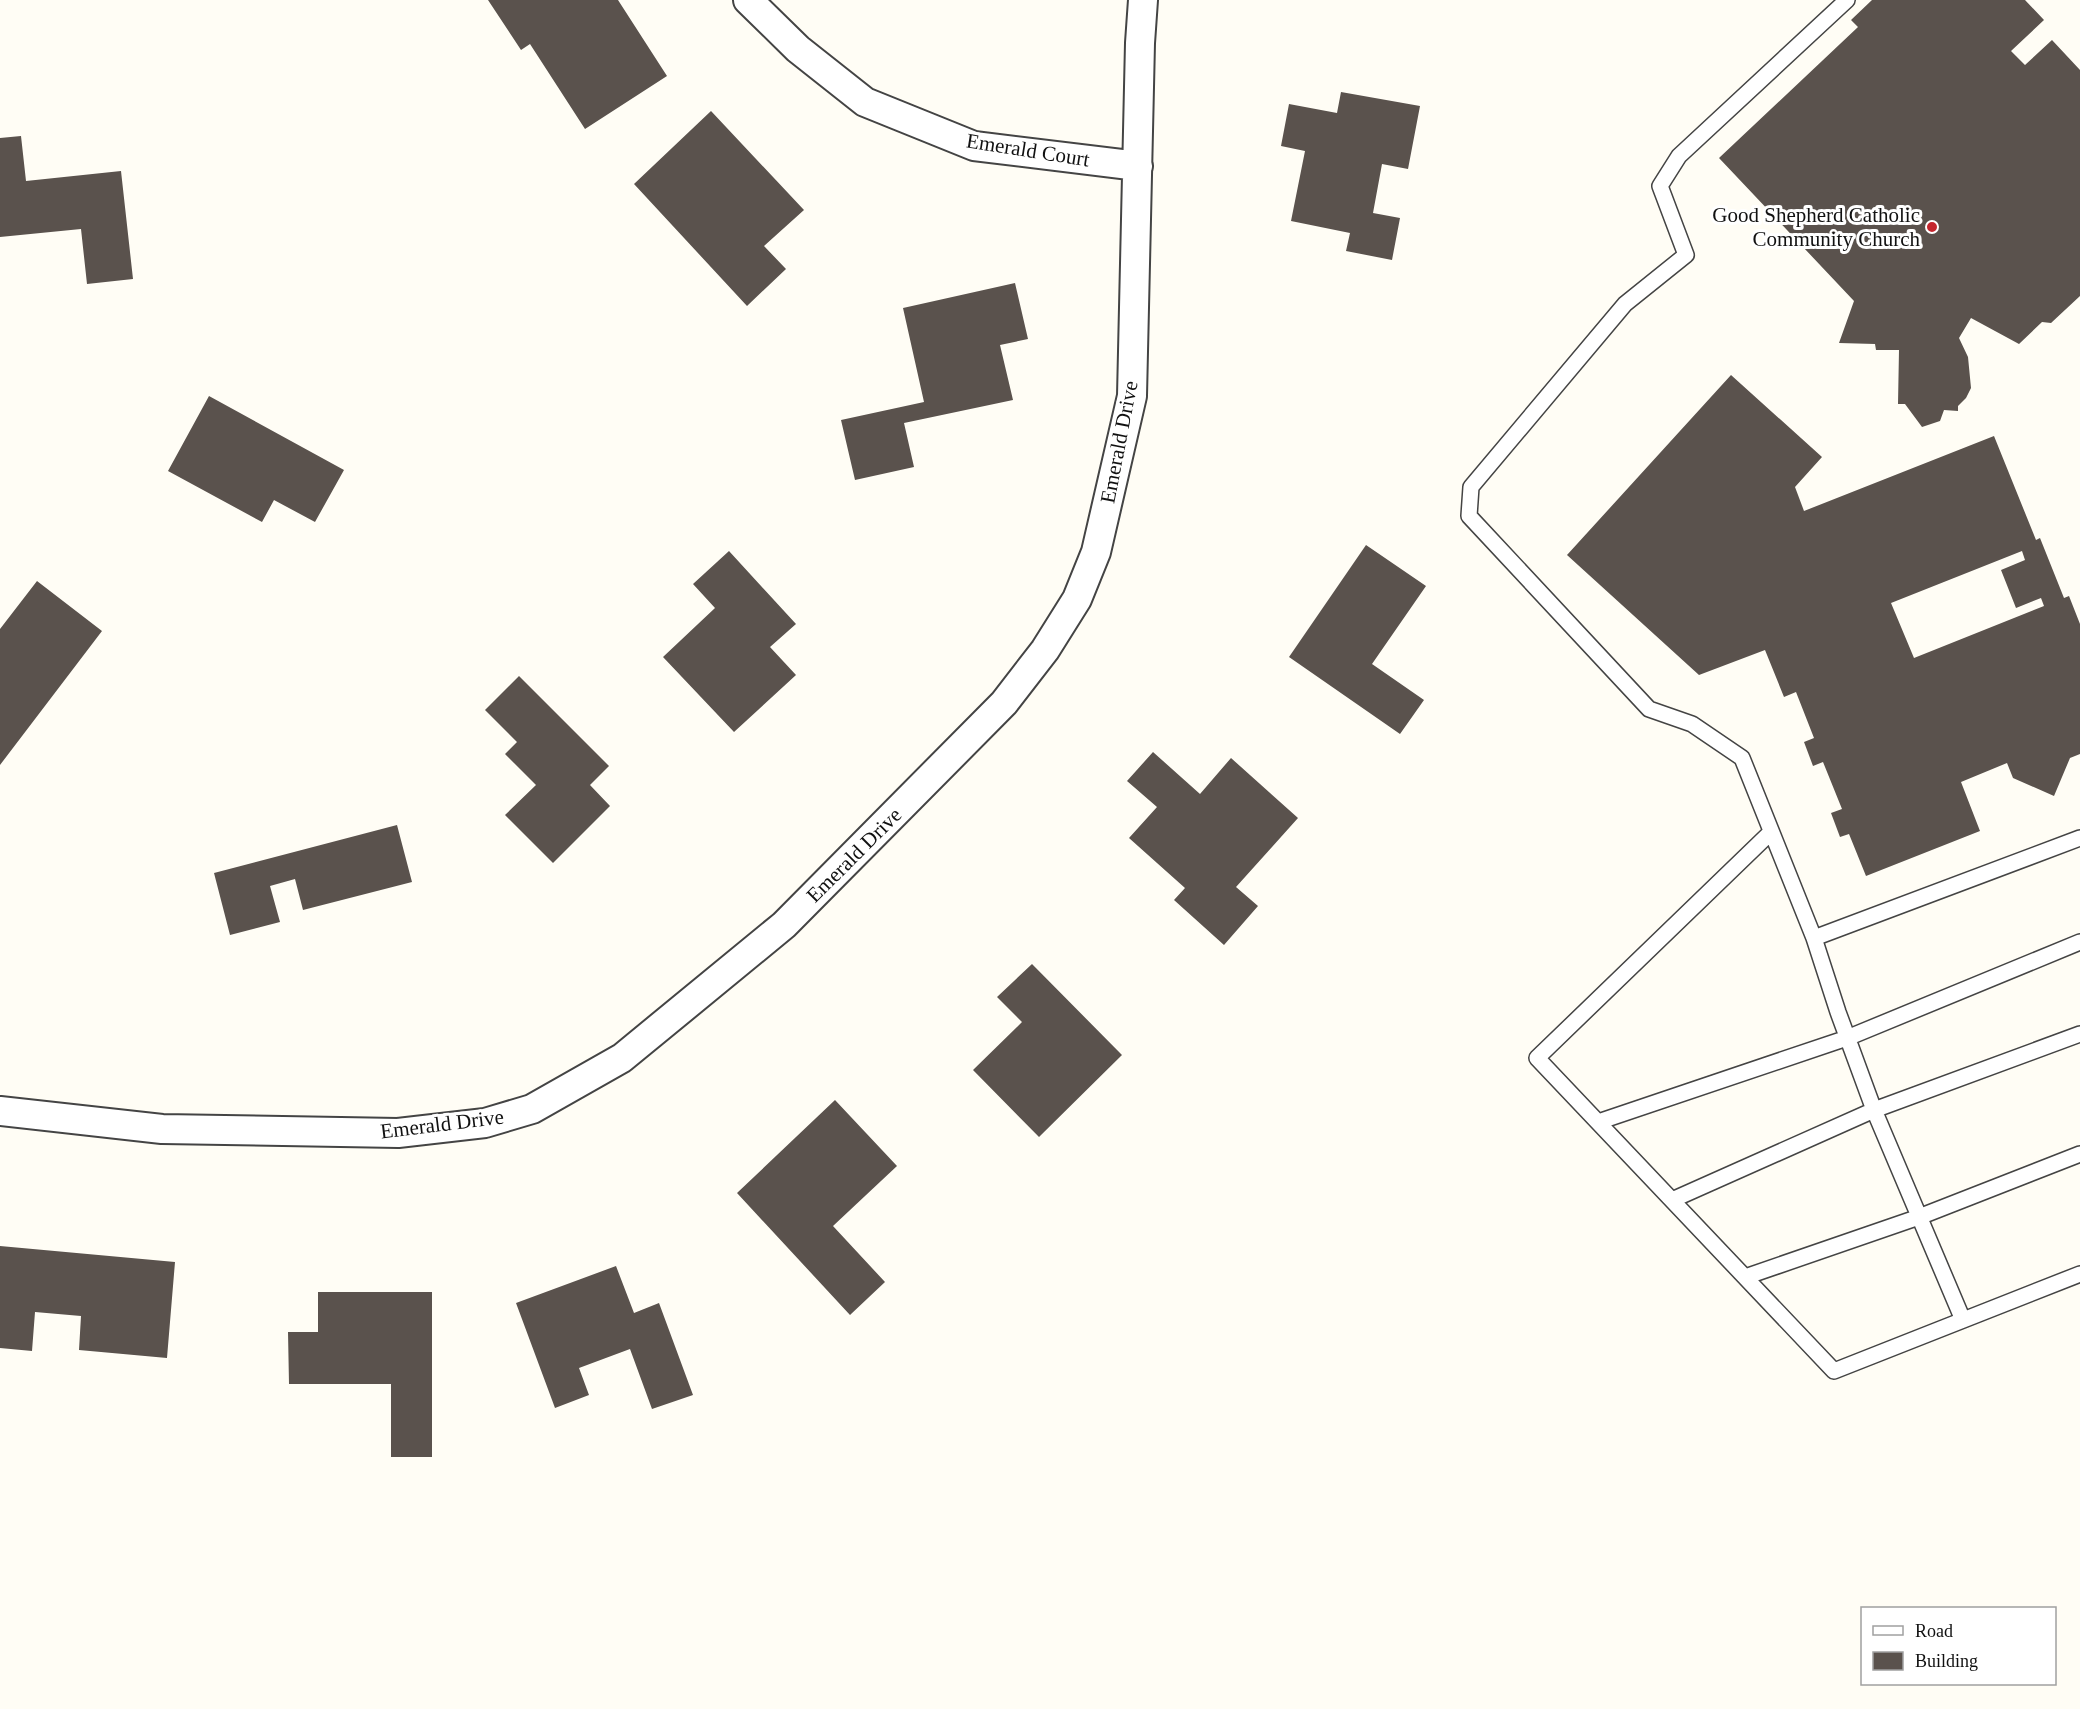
<svg xmlns="http://www.w3.org/2000/svg" width="2080" height="1709" viewBox="0 0 2080 1709" font-family="Georgia,serif">
  <style>
    .building { fill: #5a524d; fill-rule: evenodd }
    .lines { fill: none; stroke-linecap: round; stroke-linejoin: round }
    .service-casing { stroke: #444; stroke-width: 18 }
    .minor-casing { stroke: #444; stroke-width: 32 }
    .service { stroke: #fff; stroke-width: 15 }
    .minor { stroke: #fff; stroke-width: 28 }
    .poi-dot { fill: #c4262e; stroke: #fff; stroke-width: 2 }
    .labels { text-anchor: middle; stroke-width: 6; stroke-linejoin: round; paint-order: stroke }
    .street-label { font-size: 21px; fill: #111; stroke: #fff }
    .poi-label { font-size: 21px; fill: #111; stroke: #fff; text-anchor: end }
  </style>
  <rect width="100%" height="100%" fill="#fffdf5"/>
  <path class="building" d="M488 0H618L667 76 585 129 530 44 521 50Z
    M1872 0H2025L2044 20 2011 51 2025 65 2052 40 2080 70V296L2051 323 2042 322 2019 344 1971 318 1959 338 1968 357 1971 388 1966 398 1958 406V411L1944 410 1940 421 1922 427 1905 404H1898L1899 350H1876L1875 344 1839 343 1854 301 1719 158 1858 27 1851 20Z
    M1341 92 1420 106 1408 169 1382 164 1373 213 1400 218 1392 260 1346 251 1350 233 1291 221 1305 151 1281 146 1289 104 1337 113Z
    M711 111 804 210 764 246 786 269 747 306 634 184Z
    M21 136 26 181 121 171 133 279 87 284 81 229 0 237V138Z
    M1015 283 1028 339 1000 345 1013 400 904 423 914 467 855 480 841 420 924 402 903 308Z
    M1731 375 1822 457 1795 487 1804 511 1994 436 2036 540 2040 538 2064 598 2069 596 2080 624V754L2070 758 2054 796 2013 778 2007 763 1961 782 1980 831 1866 876 1849 834 1840 837 1831 813 1842 809 1823 762 1813 766 1804 742 1814 738 1796 692 1784 697 1765 650 1699 675 1567 555ZM2022 551 2025 560 2001 570 2016 608 2041 598 2044 606 1914 658 1891 603Z
    M209 396 344 470 315 522 274 500 262 522 168 471Z
    M1366 545 1426 586 1372 664 1424 700 1400 734 1289 657Z
    M729 551 796 624 770 647 796 675 734 732 663 657 715 608 693 584Z
    M37 581 102 631 0 765V629Z
    M519 676 609 766 590 785 610 806 553 863 505 815 536 785 505 754 517 742 485 710Z
    M1153 752 1200 794 1231 758 1298 818 1236 887 1258 906 1224 945 1174 900 1185 888 1129 838 1157 807 1127 781Z
    M397 825 412 882 303 910 295 879 270 886 280 922 230 935 214 873Z
    M1032 964 1122 1055 1039 1137 973 1070 1022 1022 997 997Z
    M835 1100 897 1166 833 1226 885 1282 850 1315 737 1193Z
    M0 1246 175 1262 167 1358 79 1350 81 1316 35 1312 32 1351 0 1348Z
    M616 1266 634 1313 659 1303 693 1395 652 1409 630 1349 579 1368 589 1395 555 1408 516 1303Z
    M318 1292H432V1457H391V1384H289L288 1332H318Z"/>
  <g class="lines">
    <g class="service-casing">
      <path id="service" d="M1847 0 1679 156 1660 186 1686 255 1625 304 1471 487 1469 516 1649 709 1692 724 1742 758 1814 938 2080 838
        M1771 832 1537 1058 1834 1371 2080 1274
        M1814 938 1838 1012 1874 1110 1963 1320
        M1598 1122 1847 1038 2080 942
        M1672 1200 1874 1110 2080 1034
        M1745 1277 1919 1217 2080 1154"/>
    </g>
    <g class="minor-casing">
      <path id="minor" d="M748 0 798 49 865 102 974 146 1138 166
        M0 1111 162 1129 398 1133 485 1123 532 1109 622 1058 784 925 1004 703 1045 650 1077 599 1096 552 1132 396 1140 43 1143 0"/>
    </g>
    <use href="#service" class="service"/>
    <use href="#minor" class="minor"/>
  </g>
  <circle class="poi-dot" cx="1932" cy="227" r="6"/>
  <g class="labels">
    <g class="street-label">
      <text transform="translate(1028 150) rotate(9)" y="7">Emerald Court</text>
      <text transform="translate(1119 442) rotate(-79)" y="7">Emerald Drive</text>
      <text transform="translate(854 855) rotate(-45)" y="7">Emerald Drive</text>
      <text transform="translate(442 1124) rotate(-7)" y="7">Emerald Drive</text>
    </g>
    <g class="poi-label">
      <text x="1920" y="222">Good Shepherd Catholic<tspan x="1920" dy="24">Community Church</tspan></text>
    </g>
  </g>
  <rect x="1861" y="1607" width="195" height="78" fill="#ffffff" stroke="#a0a0a0" stroke-width="1.5"/>
  <rect x="1873" y="1626" width="30" height="9" fill="#ffffff" stroke="#a0a0a0" stroke-width="1.5"/>
  <text x="1915" y="1637" font-size="18" fill="#111111">Road</text>
  <rect x="1873" y="1652" width="30" height="18" fill="#5a524d" stroke="#a0a0a0" stroke-width="1.5"/>
  <text x="1915" y="1667" font-size="18" fill="#111111">Building</text>
</svg>
